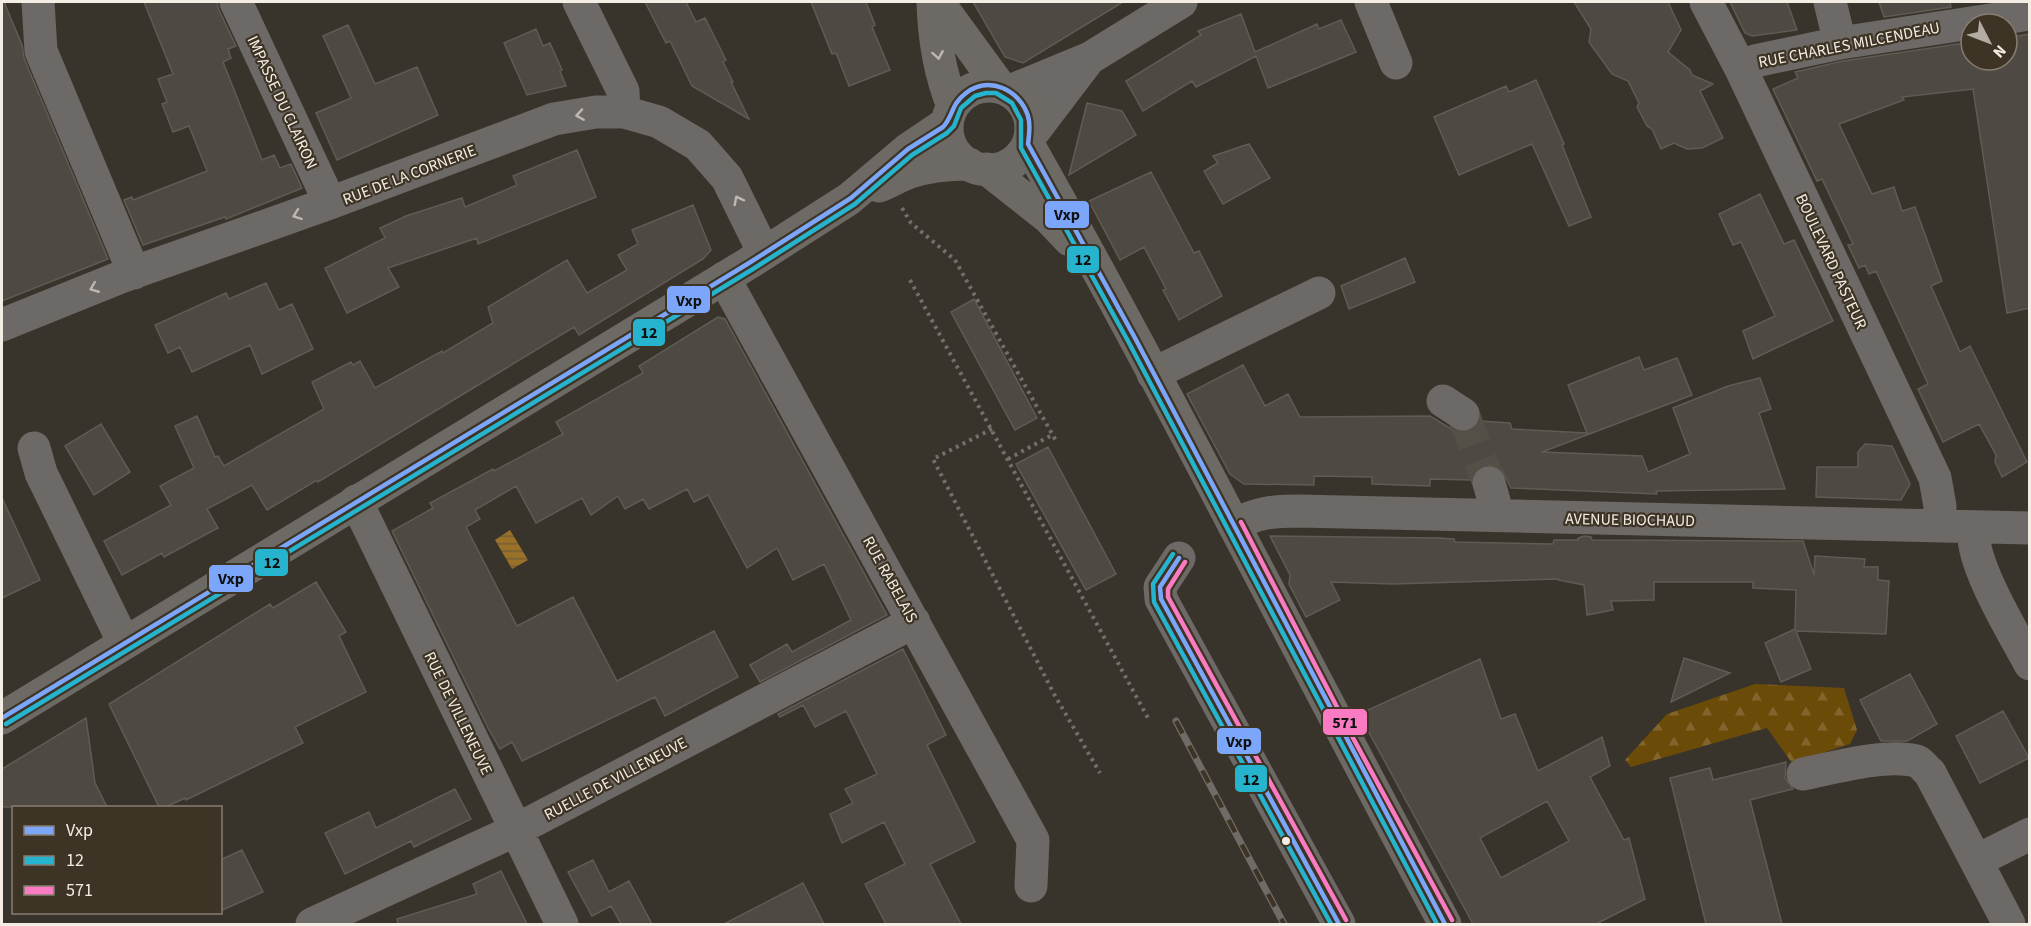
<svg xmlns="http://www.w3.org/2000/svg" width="2031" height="926" viewBox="0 0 2031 926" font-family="'Source Sans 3',sans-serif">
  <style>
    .forest { fill: url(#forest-firs) }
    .water { fill: url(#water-rules) }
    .building { fill: #4e4942; stroke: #605b54; stroke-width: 1.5; fill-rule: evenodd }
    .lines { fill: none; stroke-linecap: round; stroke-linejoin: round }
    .minor-tunnel { stroke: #544f47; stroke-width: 33; stroke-dasharray: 33 16; stroke-linecap: butt }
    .path { stroke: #736f6c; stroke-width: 4; stroke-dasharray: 3 4.5; stroke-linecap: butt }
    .minor { stroke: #6c6966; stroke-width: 33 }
    .major { stroke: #6d6964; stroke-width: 33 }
    .rail-casing { stroke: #6f6c67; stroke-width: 7 }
    .rail { stroke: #3e3425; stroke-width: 4.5; stroke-dasharray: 14; stroke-linecap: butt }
    .bus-1-casing { stroke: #3e3425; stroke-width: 9 }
    .bus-2-casing { stroke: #3e3425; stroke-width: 9 }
    .bus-3-casing { stroke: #3e3425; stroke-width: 9 }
    .bus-1 { stroke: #7ba6fa; stroke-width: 4.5 }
    .bus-2 { stroke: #26b3ce; stroke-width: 4.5 }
    .bus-3 { stroke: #fb7bc3; stroke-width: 4.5 }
    .oneway { stroke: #bdb8b0 }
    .oneway2 { stroke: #bdb8b1 }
    .bus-dot { fill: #f3ede3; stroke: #3e3425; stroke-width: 2 }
    .labels { text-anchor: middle; stroke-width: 4.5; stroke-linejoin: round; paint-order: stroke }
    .street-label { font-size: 16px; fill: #f3ede3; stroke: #3e3425 }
    .line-badge { stroke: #3e3425; stroke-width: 2 }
    .pale-badge-label { font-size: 16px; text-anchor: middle; font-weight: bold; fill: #111 }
  </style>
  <defs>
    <pattern id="forest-firs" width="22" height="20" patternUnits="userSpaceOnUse" patternTransform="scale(1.5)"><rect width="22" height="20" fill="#6b4b08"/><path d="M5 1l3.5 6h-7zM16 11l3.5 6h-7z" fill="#81652c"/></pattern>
    <pattern id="water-rules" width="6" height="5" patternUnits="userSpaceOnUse" patternTransform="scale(1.5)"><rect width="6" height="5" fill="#9a7128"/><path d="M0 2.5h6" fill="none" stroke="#765e35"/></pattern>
  </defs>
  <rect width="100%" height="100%" fill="#38332b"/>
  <path class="forest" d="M1755 684 1844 688 1857 730 1850 744 1792 763 1767 728 1631 767 1625 760 1667 714Z"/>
  <path class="water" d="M510 530 528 560 512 569 495 540Z"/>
  <path class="building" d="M2 2H4L22 45 24 58 108 259 2 301Z
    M144 2H217L219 10 236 46 228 49 231 58 223 62 262 160 274 155 280 168 291 164 302 188 226 219 225 217 143 245 124 200 132 197 133 200 207 171 189 126 173 132 162 104 167 102 158 79 173 74Z
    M645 2H686L696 22 705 18 726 60 723 62 733 82H731L749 119 692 86 670 41 666 43Z
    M811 2H866L875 25 872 27 890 70 849 86 836 53 832 54Z
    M973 2H1123L1023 63 1005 57Z
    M1574 2H1668L1681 30 1668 52 1690 70 1692 75 1713 84 1700 91 1723 138 1702 148 1687 149 1674 143 1661 149 1652 129 1647 126 1637 107 1639 103 1628 81 1612 74 1589 42 1591 29Z
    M1730 2H1787L1797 30 1752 36 1745 33Z
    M1879 2H1950L1951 7 1884 17Z
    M1241 14 1255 52 1317 24 1319 29 1341 20 1356 52 1268 88 1256 56 1196 87 1192 81 1143 111 1126 81 1201 35 1198 31Z
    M348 25 375 84 417 67 438 115 337 160 316 113 351 98 323 36Z
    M536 29 543 46 550 43 562 70 560 71 566 86 527 95 504 43Z
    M2030 34V308L2007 313 1973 89 1902 97 1904 100 1839 124 1872 194 1894 187 1902 211 1915 207 1942 281 1931 286 1960 352 1970 346 2027 462 2002 477 1995 462 1996 455 1979 424 1943 442 1918 389 1928 384 1876 271 1869 274 1865 265 1859 268 1848 245 1853 244 1822 179 1817 181 1773 89 1798 78 1795 72 1843 61 1971 42V60H2007V38Z
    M1536 80 1564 144 1562 145 1591 217 1569 226 1532 144 1459 175 1434 117 1506 86 1509 92Z
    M1087 103 1122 111 1136 135 1069 175Z
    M1249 144 1270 178 1223 204 1204 171 1218 163 1213 156Z
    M577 150 596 197 478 244 477 238 388 268 399 287 347 313 325 268 385 238 380 228 406 216 462 198 465 207 517 185 513 176Z
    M1151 172 1194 253 1199 251 1222 296 1179 320 1163 290 1166 289 1144 247 1120 260 1089 201Z
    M1760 194 1784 244 1794 240 1833 321 1753 359 1743 331 1775 316 1741 242 1733 245 1719 214Z
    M693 205 711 250 703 259 579 335 574 327 318 482 317 480 267 510 252 485 207 509 218 528 164 557 162 553 122 575 104 541 171 505 160 486 194 468 175 426 197 416 215 457 218 456 224 466 324 409 312 382 351 362 353 365 360 361 375 388 442 351 443 353 493 323 488 307 567 260 587 293 627 270 618 255 638 244 632 230Z
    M1405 258 1415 282 1349 309 1341 286Z
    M266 283 279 310 292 304 313 349 262 374 250 345 192 372 180 347 168 353 155 325 226 293 229 299Z
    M974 299 1037 418 1015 430 951 312Z
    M718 317 725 319 887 615 760 682 750 665 787 644 792 652 851 620 824 564 793 580 777 548 747 568 708 495 694 502 687 489 649 509 643 499 625 509 618 496 591 515 582 498 536 523 516 486 475 510 480 519 466 527 517 626 573 597 617 681 714 631 738 677 665 716 655 697 522 761 512 742 500 749 488 728 392 531 433 508 430 503 493 469 494 471 563 434 556 422 643 373 639 366Z
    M1639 357 1644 370 1677 358 1692 395 1542 452 1642 456 1648 472 1690 454 1673 408 1728 386 1760 378 1771 409 1759 413 1785 489 1656 491 1657 494 1511 488 1502 470 1493 465H1483L1476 470 1471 480 1430 479V486L1372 484V477L1314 476V485L1244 484 1230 474 1187 394 1243 365 1265 406 1288 394 1300 417 1430 416 1453 430 1461 433 1472 430 1480 421 1510 423 1512 429 1587 433 1568 385Z
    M101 424 130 472 94 495 65 446Z
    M1865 444 1892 446 1910 484 1901 500 1816 497 1817 467H1858V452Z
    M1048 447 1116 574 1086 590 1016 464Z
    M2 498 40 580 2 598Z
    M1270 536 1438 538 1454 539 1455 542 1553 544 1554 540H1578V538L1584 536 1591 537 1592 540 1803 541 1814 575 1815 556 1865 559 1864 567H1878V580L1889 581 1886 634 1796 631 1811 669 1781 682 1765 643 1795 629 1796 590 1753 588V582H1654V600L1611 601 1613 610 1587 615 1584 585 1558 580V579L1393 584 1331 582 1340 600 1306 617 1289 584 1290 575Z
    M316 582 346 632 339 636 366 692 295 727 303 743 186 800 185 798 166 807H159L109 704 270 604 273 608Z
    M903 649 946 735 927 745 975 842 930 864 961 924H886L865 884 905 864 884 822 842 843 830 814 853 803 845 789 877 774 846 711 815 727 803 705 780 717 778 714Z
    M1684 658 1730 673 1671 702Z
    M1480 659 1501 719 1515 714 1538 771 1602 737 1610 766 1590 777 1624 840 1629 838 1645 899 1596 924H1473L1359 714ZM1547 801 1569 841 1501 878 1480 838Z
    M1910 674 1937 724 1907 741H1881L1860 700Z
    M2003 711 2029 758 1980 783 1956 736Z
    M86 718 95 783 107 807H2V769Z
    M1786 762 1785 778 1793 789 1750 800 1782 924H1706L1670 778 1710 768 1713 780Z
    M455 789 471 819 414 847 411 841 345 874 325 833 369 812 376 828Z
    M242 850 263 892 220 911V860Z
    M593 860 609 892 629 881 652 924H621L611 906 592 916 568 872Z
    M501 871 527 924H398L397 919 477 894 473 884Z
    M803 883 824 924H724Z"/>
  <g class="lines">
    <path class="minor-tunnel" d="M1463 414 1489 483"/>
    <path class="path" d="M902 208 911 223 955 260 1056 441
      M910 280 1149 720
      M992 429 933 459 1054 694 1100 773
      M1008 459 1052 435"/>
    <path class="minor" d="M38 2 41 51 134 273
      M236 2 330 203
      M579 2 623 91 624 112
      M1371 2 1396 63
      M1706 2 1740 67 1935 478 1940 506 1939 526
      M1830 2 1840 43
      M1740 67 1755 61 1840 43 2030 14
      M1010 91 1090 58 1181 2
      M1031 135 1088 60
      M724 278 1033 840 1031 886
      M2 325 121 277 330 203 554 119 596 112H624L659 122 698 145 727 178 764 253
      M1153 374 1319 293
      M1443 401 1463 414
      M34 448 41 473 124 643
      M1489 483 1498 515
      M356 501 562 924
      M1234 525C1258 512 1274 511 1300 511L2030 528
      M1974 528C1969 561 2013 632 2030 664
      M1179 558 1160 587 1161 599 1339 924
      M1803 774C1833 768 1886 753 1916 761 1921 762 1925 769 1930 773L2009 924
      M1976 861 2030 834
      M312 924 516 830 914 622"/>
    <path class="major" d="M933 2C934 38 939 72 953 106
      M938 2 1000 87
      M947 128a42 42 0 1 1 84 0a42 42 0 1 1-84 0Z
      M1028 144C1173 401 1305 665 1445 924
      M987 169 1049 218 1070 240
      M879 186C889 182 899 176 910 172 929 166 949 164 969 164
      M2 718 749 263 849 199 907 150 947 123"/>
    <g class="rail-casing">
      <path id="rail" d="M1176 721 1284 924"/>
    </g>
    <use href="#rail" class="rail"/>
    <g class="bus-1-casing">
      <path id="bus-1" d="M1179 558 1160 587 1161 599 1339 924
        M2 718 749 263 851 198 908 149 943 127C953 117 951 104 966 93 989 75 1020 90 1028 116 1031 126 1029 135 1028 144L1135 338 1445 924"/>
    </g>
    <g class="bus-2-casing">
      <path id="bus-2" d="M1173 554 1153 584 1154 602 1331 924
        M6 724 753 269 855 204 912 155 947 133 954 126 961 108 975 96 986 93H996L1012 103 1021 120V148L1128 341 1437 924"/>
    </g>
    <g class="bus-3-casing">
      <path id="bus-3" d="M1241 522 1352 736 1452 920
        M1185 562 1168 589V597L1346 920"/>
    </g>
    <use href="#bus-1" class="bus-1"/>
    <use href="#bus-2" class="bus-2"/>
    <use href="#bus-3" class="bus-3"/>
  </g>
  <defs><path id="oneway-chevron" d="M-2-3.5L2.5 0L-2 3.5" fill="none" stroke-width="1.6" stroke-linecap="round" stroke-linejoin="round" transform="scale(1.5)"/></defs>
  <use class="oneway" href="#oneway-chevron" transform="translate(938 55) rotate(80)"/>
  <g class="oneway2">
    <use href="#oneway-chevron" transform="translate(580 115) rotate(171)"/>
    <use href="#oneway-chevron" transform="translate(738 200) rotate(-117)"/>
    <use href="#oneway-chevron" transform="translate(297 215) rotate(160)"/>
    <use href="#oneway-chevron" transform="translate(94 288) rotate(158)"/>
  </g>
  <circle class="bus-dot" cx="1286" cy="841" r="5"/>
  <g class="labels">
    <g class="street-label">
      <text transform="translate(1849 44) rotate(-11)" y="6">RUE CHARLES MILCENDEAU</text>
      <text transform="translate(283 102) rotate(65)" y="6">IMPASSE DU CLAIRON</text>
      <text transform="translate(409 174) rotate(-21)" y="6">RUE DE LA CORNERIE</text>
      <text transform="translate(1832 261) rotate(65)" y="6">BOULEVARD PASTEUR</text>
      <text transform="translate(1630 519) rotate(1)" y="6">AVENUE BIOCHAUD</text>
      <text transform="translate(891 579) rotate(61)" y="6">RUE RABELAIS</text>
      <text transform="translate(459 713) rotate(64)" y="6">RUE DE VILLENEUVE</text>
      <text transform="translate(615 778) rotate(-28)" y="6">RUELLE DE VILLENEUVE</text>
    </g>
  </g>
  <g class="line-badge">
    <rect x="1044" y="200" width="46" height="29" rx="6" fill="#7ba6fa"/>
    <rect x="1066" y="245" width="34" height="29" rx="6" fill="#26b3ce"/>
    <rect x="666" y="285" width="45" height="29" rx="6" fill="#7ba6fa"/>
    <rect x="632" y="318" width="34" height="29" rx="6" fill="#26b3ce"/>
    <rect x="254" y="548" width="35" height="29" rx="6" fill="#26b3ce"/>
    <rect x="208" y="564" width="46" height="29" rx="6" fill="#7ba6fa"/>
    <rect x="1322" y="708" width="46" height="28" rx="6" fill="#fb7bc3"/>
    <rect x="1216" y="727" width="46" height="28" rx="6" fill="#7ba6fa"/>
    <rect x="1234" y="764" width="34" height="29" rx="6" fill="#26b3ce"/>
  </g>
  <g class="pale-badge-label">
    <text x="1067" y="220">Vxp</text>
    <text x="1083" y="265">12</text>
    <text x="689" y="306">Vxp</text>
    <text x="649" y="338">12</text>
    <text x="272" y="568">12</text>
    <text x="231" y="584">Vxp</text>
    <text x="1345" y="728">571</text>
    <text x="1239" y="747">Vxp</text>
    <text x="1251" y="785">12</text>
  </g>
  <rect width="2031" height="926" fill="none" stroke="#f3ede3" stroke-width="6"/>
  <rect x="12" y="806" width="210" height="108" fill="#3e3425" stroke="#867e71" stroke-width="1.5"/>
  <rect x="24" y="826" width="30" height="9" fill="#7ba6fa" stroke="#867e71" stroke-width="1.5"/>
  <text x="66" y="836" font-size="18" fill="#f3ede3">Vxp</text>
  <rect x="24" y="856" width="30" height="9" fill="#26b3ce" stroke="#867e71" stroke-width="1.5"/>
  <text x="66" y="866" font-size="18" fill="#f3ede3">12</text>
  <rect x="24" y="886" width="30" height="9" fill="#fb7bc3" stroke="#867e71" stroke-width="1.5"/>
  <text x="66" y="896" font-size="18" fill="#f3ede3">571</text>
  <g transform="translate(1989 42) rotate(132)"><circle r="28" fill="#3e3425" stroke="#867e71" stroke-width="1.5"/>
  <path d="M0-4.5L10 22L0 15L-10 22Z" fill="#b2aca3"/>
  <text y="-9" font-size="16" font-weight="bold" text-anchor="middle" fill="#f3ede3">N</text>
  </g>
</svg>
